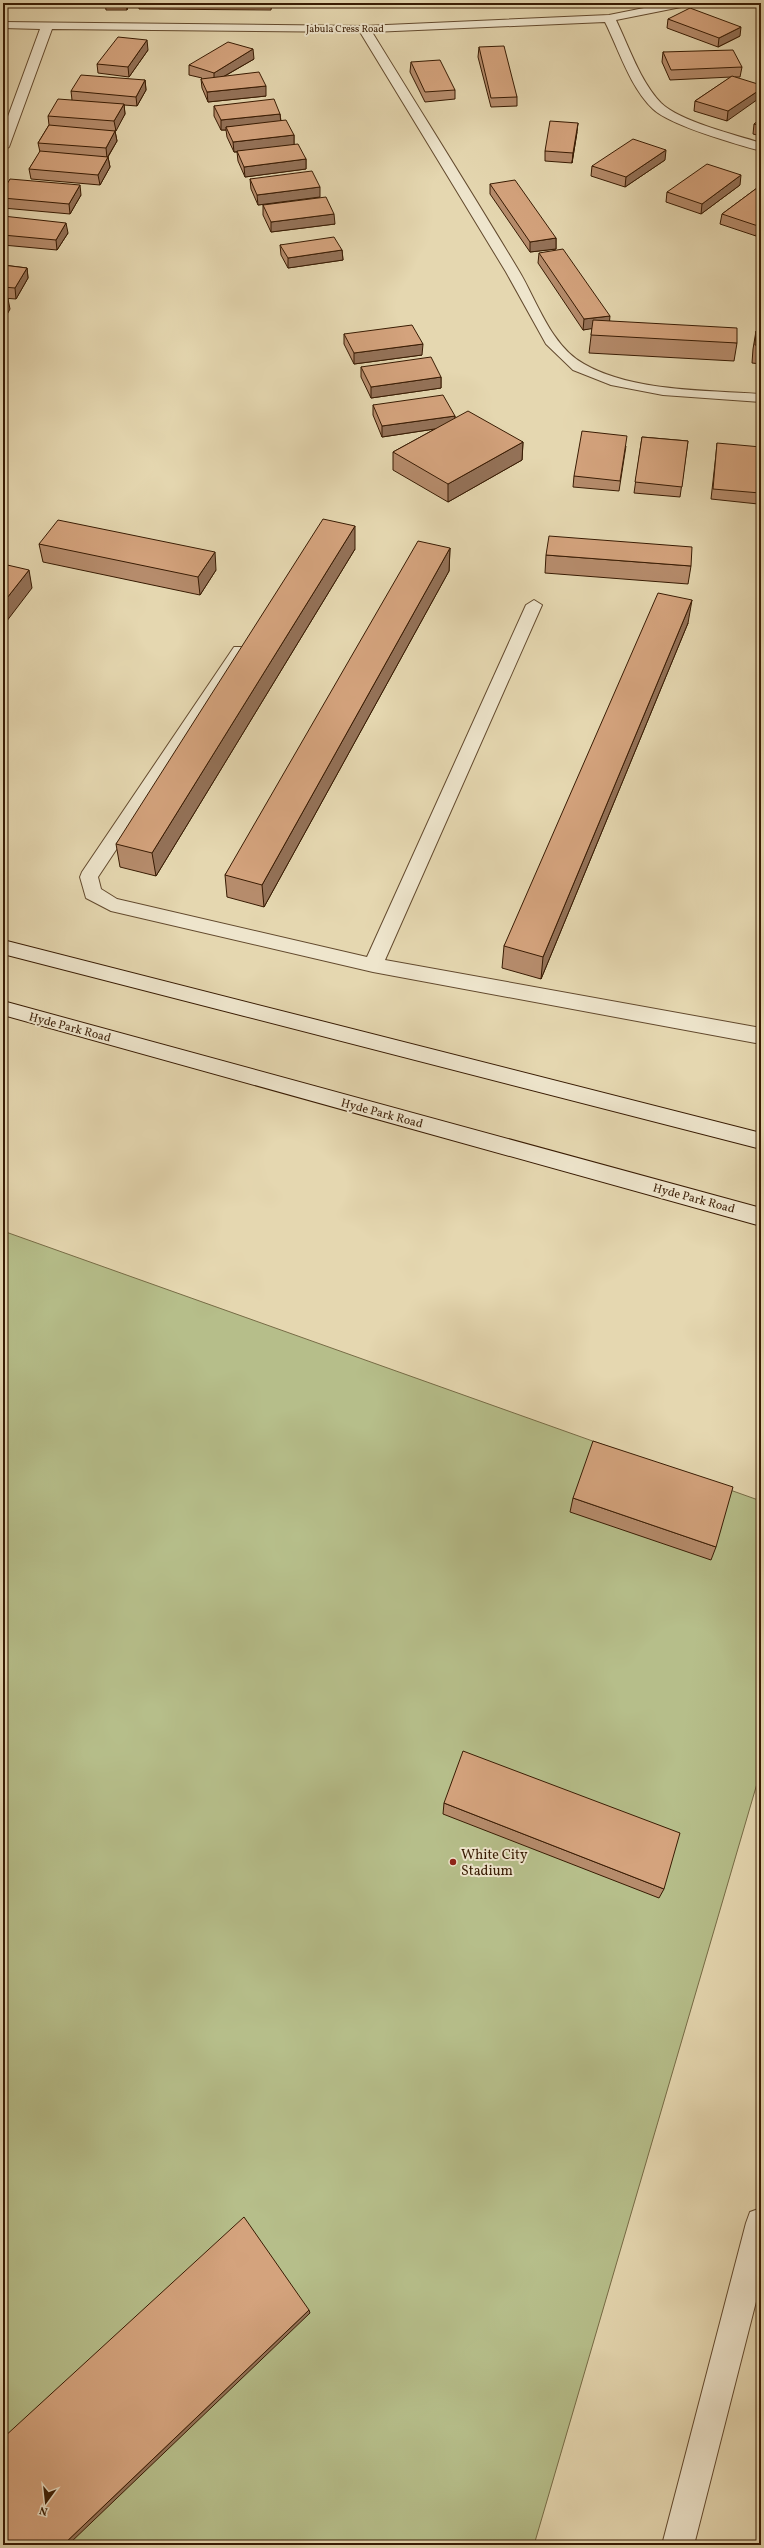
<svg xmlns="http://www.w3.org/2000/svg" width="764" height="2548" viewBox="0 0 764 2548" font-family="Vollkorn,serif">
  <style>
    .green { fill: #b6be8a; stroke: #776c46 }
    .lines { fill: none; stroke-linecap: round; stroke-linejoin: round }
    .street-casing { stroke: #634a2e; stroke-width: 2 }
    .secondary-casing { stroke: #381b03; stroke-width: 2 }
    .street { fill: #eee5cc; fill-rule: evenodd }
    .secondary { fill: #eee5cc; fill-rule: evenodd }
    .wall { fill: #b68c6c; stroke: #381b03 }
    .shaded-wall { fill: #947258; stroke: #381b03 }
    .building { fill: #d4a37d; stroke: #381b03 }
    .poi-dot { fill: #8f2418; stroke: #eee5cc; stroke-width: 1.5 }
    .labels { text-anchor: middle; stroke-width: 4; stroke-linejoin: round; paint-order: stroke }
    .far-street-label { font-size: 10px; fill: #381b03; stroke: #eee5cc }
    .street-label { font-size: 12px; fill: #381b03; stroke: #eee5cc }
    .near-poi-label { font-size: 14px; fill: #381b03; stroke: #eee5cc; text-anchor: start }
  </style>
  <rect width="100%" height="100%" fill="#e5d7b0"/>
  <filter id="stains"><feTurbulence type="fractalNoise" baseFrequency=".005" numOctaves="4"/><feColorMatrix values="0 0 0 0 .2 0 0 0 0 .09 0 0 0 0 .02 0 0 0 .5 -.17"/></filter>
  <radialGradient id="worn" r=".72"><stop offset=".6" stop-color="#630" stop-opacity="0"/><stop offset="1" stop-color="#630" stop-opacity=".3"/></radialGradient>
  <path class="green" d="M3 1231 761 1501V1770L534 2545H3Z"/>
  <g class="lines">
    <g class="street-casing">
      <path id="street" d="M669 3H692L686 6 616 20C629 47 640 81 661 103 679 121 736 135 761 143V151C736 144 671 126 653 109 630 87 619 50 605 22L372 32C421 112 471 191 519 271 537 301 551 346 584 364 633 392 706 390 761 394V402L663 395 611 385 573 370 546 344 506 272 360 32 52 29 9 147 3 151V130L40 29 3 28V22L364 26 609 15Z
        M534 600 542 605 385 960 761 1028V1044L373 972 111 911 86 898 80 877 82 872 234 647H246L248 651 98 877 101 889 117 899 367 957 526 605Z
        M761 2208V2282L694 2545H662L746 2223 750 2212Z"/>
    </g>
    <g class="secondary-casing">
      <path id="secondary" d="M3 940 761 1133V1149L3 954Z
        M3 1001 761 1208V1226L3 1015Z"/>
    </g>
    <use href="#street" class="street"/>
    <use href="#secondary" class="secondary"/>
  </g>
  <path class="wall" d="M3 3H60L59 6 3 4Z
    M105 3H129L127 10H106Z
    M139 3H272L271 10 139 9Z
    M464 3H608V5H464Z
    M668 19 740 36 718 47 667 28Z
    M479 47 517 97V106L491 107 478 57Z
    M148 50 129 77 98 73 97 64Z
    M663 52 742 67 740 77H735L727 121 694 111 695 101 731 77 670 80 662 62Z
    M254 59 225 76 266 96 208 102 202 88 201 79 202 78 189 75V65Z
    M411 62 455 90V99L425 102 410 72Z
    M145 80 146 90 137 106 124 105 125 114 115 131 117 141 108 157 110 167 100 185 31 179 29 169 40 152 38 143 49 125 48 116 72 100 71 91Z
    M214 106 280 114 281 121 294 135V144L306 159V169L245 177 238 161 237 152H234L227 137 226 130H221L214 116Z
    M761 119V136L753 134 754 124Z
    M577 132 572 163 545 161V151Z
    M665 160 625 187 591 176 592 166Z
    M250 179 320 197 258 205 251 189Z
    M490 184 556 238V249L530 252 490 194Z
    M740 185 701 214 666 202 667 192Z
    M761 185V232L756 236 720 224 722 214Z
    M3 191 81 195 70 214 3 208Z
    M263 205 335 224 271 232 263 215Z
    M3 216 68 233 57 250 3 245Z
    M280 245 342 250 343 260 288 268 281 255Z
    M539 253 609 321 737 343 734 361 589 353 592 328 583 330 538 263Z
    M3 265 27 268 28 278 16 299 3 298Z
    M756 331 761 332V364L752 363 753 349Z
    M344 334 422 355 354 364 344 344Z
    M361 367 441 377V388L371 398 361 377Z
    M373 405 455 416V419L523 442 522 460 448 502 393 470V452L435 429 382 437 373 415Z
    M642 437 688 441 680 497 634 493Z
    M717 443 760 493 758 504 711 499 716 454Z
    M626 446 619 491 573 487 574 476Z
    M39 544 216 570 200 595 43 562Z
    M450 548 449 571 264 907 227 897 225 875Z
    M355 549 156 876 120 867 116 844Z
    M546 555 691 566 688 584 545 573Z
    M688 623 541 979 502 968 504 946Z
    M573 1498 716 1547 711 1560 570 1512Z
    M444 1803 664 1889 659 1898 443 1814Z"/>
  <path class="shaded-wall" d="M126 3H129L127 10Z
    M741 27 740 36 718 47 719 38Z
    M147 40 148 50 129 77 128 67Z
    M253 49 254 59 214 82V73Z
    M145 80 146 90 137 106 136 97Z
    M266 86V96L208 102 207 92Z
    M761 89V97L727 121 728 111Z
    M124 104 125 114 116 131 114 121Z
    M280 114 281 124 226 127V130H221V120Z
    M578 123 577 132 572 163 573 153Z
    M115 131 117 141 107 158 106 148Z
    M294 135V145L234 152 233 142Z
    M666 150 665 160 625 187 626 177Z
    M108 157 110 167 100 185 98 175Z
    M306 159V169L245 177 244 167Z
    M741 175 740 185 701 214 702 204Z
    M80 185 81 195 70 214 69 204Z
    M320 187V197L258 205 257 195Z
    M334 214 335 224 271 232V222Z
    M66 223 68 233 57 250 56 240Z
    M761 223V232L756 236 758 226Z
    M556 238V249L530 252V242Z
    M342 250 343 260 288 268V258Z
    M27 268 28 278 16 299 15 288Z
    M8 299 10 309 3 322V309Z
    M610 316 609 326 583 330 584 319Z
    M423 344 422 355 354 364V353Z
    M441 377V388L371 398V387Z
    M455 416 454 426 382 437V426Z
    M523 442 522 460 448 502V484Z
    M355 526V549L156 876 152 853Z
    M450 548 449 571 264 907 262 885Z
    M215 552 216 570 200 595 198 577Z
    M29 570 32 588 3 626V603Z
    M692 600 688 623 541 979 543 957Z
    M309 2310 310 2313 68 2545H63Z"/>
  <path class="building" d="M690 8 741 27 719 38 668 19Z
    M118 37 147 40 128 67 97 64Z
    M228 42 253 49 214 73 189 65Z
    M504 46 517 97 491 98 479 47Z
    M733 50 742 67 671 70 663 52Z
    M440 60 455 90 425 92 411 62Z
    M259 72 266 86 207 92 201 79Z
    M81 75 145 80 136 97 71 91Z
    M732 76 761 85V89L728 111 695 101Z
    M58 99 124 104 114 121 48 116Z
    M274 99 280 114 221 120 214 106Z
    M761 119V126L754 124Z
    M286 120 294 135 233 142 226 127Z
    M550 121 578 123 573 153 545 151Z
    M49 125 115 131 106 148 38 143Z
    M633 139 666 150 626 177 592 166Z
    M298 144 306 159 244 167 237 151Z
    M40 151 108 157 98 175 29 169Z
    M707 164 741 175 702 204 667 192Z
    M312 171 320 187 257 195 250 179Z
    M10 179 80 185 69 204 3 198V191Z
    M515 180 556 238 530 242 490 184Z
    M761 185V223L758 226 722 214Z
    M326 197 334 214 271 222 263 205Z
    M3 216 66 223 56 240 3 235Z
    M334 237 342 250 288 258 280 245Z
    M563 249 610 316 584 319 539 253Z
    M3 265 27 268 15 288 3 287Z
    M3 299H8L3 309Z
    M593 320 737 328V343L591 335Z
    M412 325 423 344 354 353 344 334Z
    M756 331 761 332V346L755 345Z
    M431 357 441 377 371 387 361 367Z
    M443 395 455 416 382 426 373 405Z
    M468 411 523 442 448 484 393 452Z
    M582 431 627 436 620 481 574 476Z
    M642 437 688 441 682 487 635 482Z
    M717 443 761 447V482L760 493 713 489Z
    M323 519 355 526 152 853 116 844Z
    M58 520 215 552 198 577 39 544Z
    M549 536 692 547 691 566 546 555Z
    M418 541 450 548 262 885 225 875Z
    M3 564 29 570 3 603Z
    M658 593 692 600 543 957 504 946Z
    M593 1441 733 1487 716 1547 573 1498Z
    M463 1751 680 1833 664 1889 444 1803Z
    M244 2217 309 2310 63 2545H3V2438Z"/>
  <circle class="poi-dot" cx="453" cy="1862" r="4"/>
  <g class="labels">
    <g class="far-street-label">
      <text x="345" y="32">Jabula Cress Road</text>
    </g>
    <g class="street-label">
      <text transform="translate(70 1027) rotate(15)" y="4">Hyde Park Road</text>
      <text transform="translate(382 1113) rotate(15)" y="4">Hyde Park Road</text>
      <text transform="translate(694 1198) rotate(15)" y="4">Hyde Park Road</text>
    </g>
    <g class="near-poi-label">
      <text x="461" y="1859">White City<tspan x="461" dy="16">Stadium</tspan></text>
    </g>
  </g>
  <rect width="764" height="2548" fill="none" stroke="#e5d7b0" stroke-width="16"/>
  <rect x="4" y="4" width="756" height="2540" fill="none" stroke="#381b03" stroke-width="2"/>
  <rect x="8" y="8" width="748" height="2532" fill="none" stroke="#381b03"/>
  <g transform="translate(46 2502) rotate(195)" stroke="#eee5cc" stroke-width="3" paint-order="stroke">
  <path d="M0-3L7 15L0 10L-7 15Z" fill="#381b03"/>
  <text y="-6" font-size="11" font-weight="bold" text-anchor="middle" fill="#381b03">N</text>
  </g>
  <rect width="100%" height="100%" filter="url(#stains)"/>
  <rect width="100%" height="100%" fill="url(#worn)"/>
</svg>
